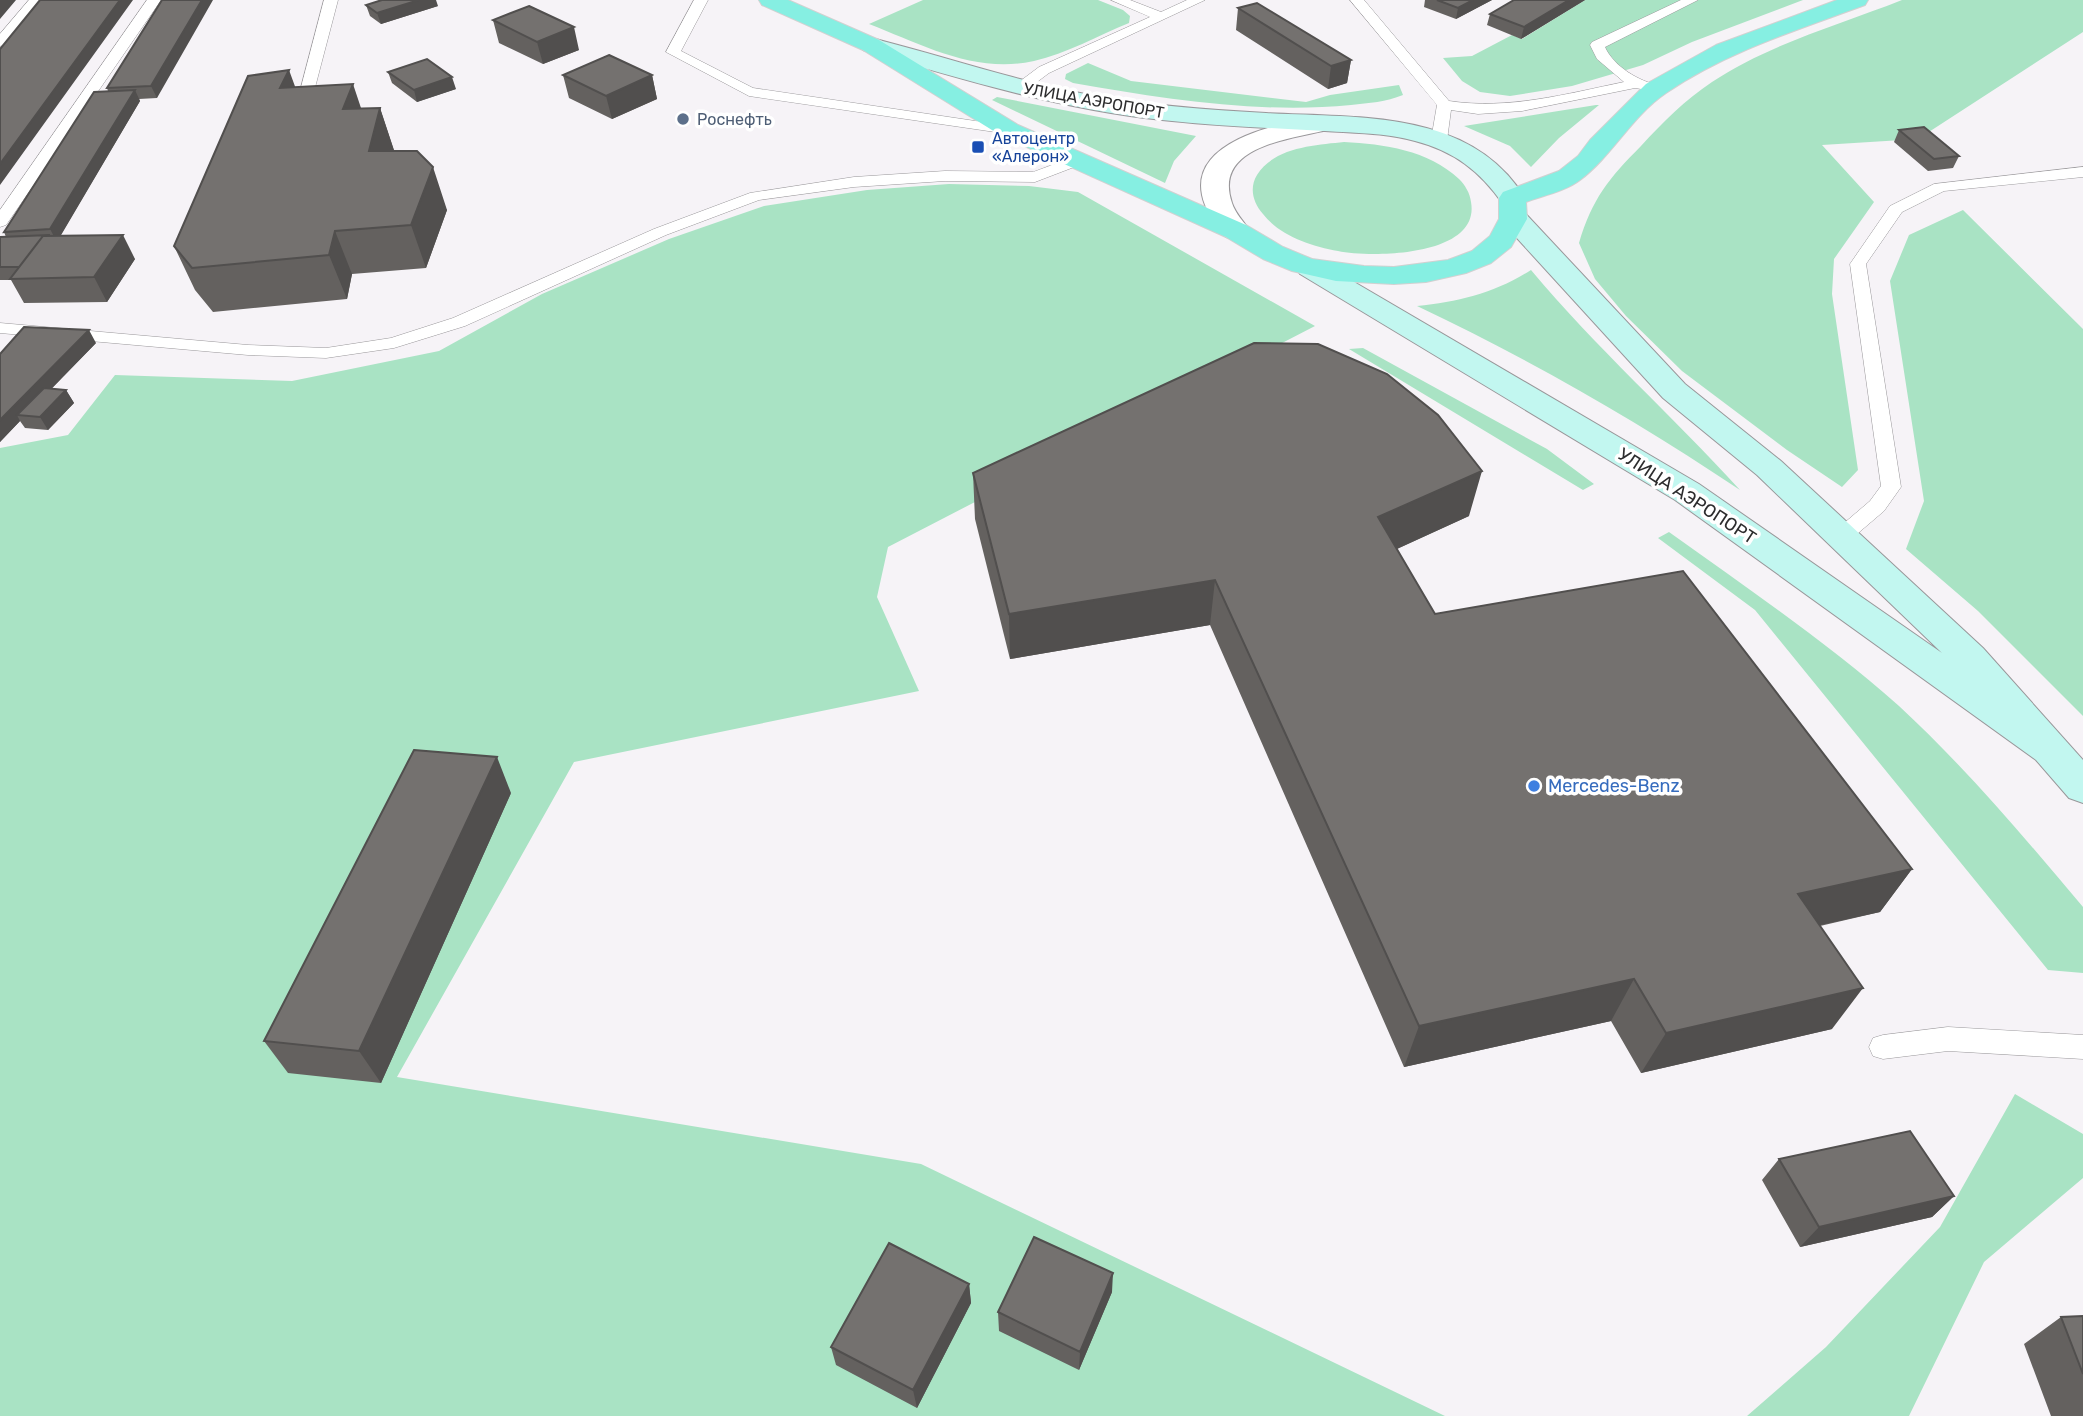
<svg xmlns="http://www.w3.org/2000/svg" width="2083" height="1416" viewBox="0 0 2083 1416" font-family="Rubik,sans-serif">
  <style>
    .green { fill: #a9e3c4 }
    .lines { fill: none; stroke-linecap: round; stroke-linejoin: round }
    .lane-casing { stroke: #99979a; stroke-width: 1 }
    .street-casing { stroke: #99979a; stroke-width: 2 }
    .secondary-casing { stroke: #99979a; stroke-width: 2 }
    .primary-casing { stroke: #d1d1d1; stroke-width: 2 }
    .lane { fill: #fff; fill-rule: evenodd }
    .street { fill: #fff; fill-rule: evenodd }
    .secondary { fill: #c2f7f0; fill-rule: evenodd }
    .primary { fill: #86efe2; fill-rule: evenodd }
    .wall { fill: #64615f }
    .shaded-wall { fill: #514f4e }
    .building { fill: #74716f; stroke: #514f4e; stroke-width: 2 }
    .service-dot { fill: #5c6f8a; stroke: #fff; stroke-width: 2.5 }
    .transit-dot { fill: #1a4fb4; stroke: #fff; stroke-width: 2.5 }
    .shop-dot { fill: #3f7fe0; stroke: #fff; stroke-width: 2.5 }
    .labels { text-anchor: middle; stroke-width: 7; stroke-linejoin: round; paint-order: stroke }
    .far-street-label { font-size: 16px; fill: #2d2d2e; stroke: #fff }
    .far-service-label { font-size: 16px; fill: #4e5e75; stroke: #fff; text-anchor: start }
    .far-transit-label { font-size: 16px; fill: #164399; stroke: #fff; text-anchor: start }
    .street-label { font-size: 18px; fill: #2d2d2e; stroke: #fff }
    .shop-label { font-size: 18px; fill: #366cbe; stroke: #fff; text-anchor: start }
  </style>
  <rect width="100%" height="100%" fill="#f6f3f7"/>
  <path class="green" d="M923 0H1098L1123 10 1130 16 1129 23C1099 35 1066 54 1034 61 975 74 923 45 869 24Z
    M1585 0H1803L1692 42 1643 65 1572 86 1510 96 1480 92 1462 81 1443 58 1472 56 1512 35 1522 39Z
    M1902 0H2083V32L1918 139 1822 145 1874 202 1834 259 1832 294 1858 470 1842 487 1787 450 1682 371 1626 316 1595 279 1579 243C1592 199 1609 178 1641 146 1663 122 1685 100 1712 82 1769 44 1839 25 1902 0Z
    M1088 63 1131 81 1306 102 1330 95 1399 85 1403 95C1386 102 1369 103 1351 105 1259 114 1164 99 1073 83L1065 79 1066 74Z
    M997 97 1196 136 1174 161 1165 183 992 100Z
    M1596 105H1599L1559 138 1531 167 1510 146 1464 126Z
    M1344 142C1384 144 1428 150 1459 179 1465 185 1470 193 1471 202 1481 257 1371 258 1338 251 1311 246 1280 236 1263 214 1253 203 1249 188 1257 175 1274 147 1316 145 1344 142Z
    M949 184 1029 186 1078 192 1315 326 888 547 877 597 919 691 574 762 397 1077 921 1164 1445 1416H0V448L68 435 115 375 292 381 439 351 542 294 669 239 764 206 867 190Z
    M1963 210 2083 329V716L1978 611 1906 549 1924 501 1890 281 1909 235Z
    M1531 270C1596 348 1672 415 1740 490 1637 421 1529 359 1417 306 1459 302 1495 293 1531 270Z
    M1363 348 1547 449 1594 484 1583 490 1349 349Z
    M1669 532C1747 588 1827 642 1899 706 1966 768 2024 837 2083 907V973L2048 970 1755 610 1658 538Z
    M2015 1094 2083 1134V1178L1984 1262 1909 1416H1747L1826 1347 1940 1227Z"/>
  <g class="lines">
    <g class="lane-casing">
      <path id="lane" d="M29 0H43L5 45 0 46V34Z
        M147 0H161L6 225 0 227V210Z
        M324 0H338L312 99 305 103 298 99Z
        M694 0H708L681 51 753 88 1009 126 1016 130 1009 134 749 96 666 52Z
        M1111 0H1130L1161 12 1187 0H1205L1049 73 1025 91H1015V85L1039 67 1150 17Z
        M1350 0H1364L1449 101C1508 110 1566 94 1624 82L1597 59 1590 45 1592 42 1681 0H1698L1605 47C1614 67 1639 81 1660 86V92L1635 88 1522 111 1478 114 1451 110 1447 140 1439 145 1431 140 1437 105Z
        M1077 156 1085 161 1082 164 1035 182 945 181 854 187 759 200 666 235 465 326 394 348 326 358 248 355 0 333V323L248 345 326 348 391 338 453 318 654 229 750 193 854 177 945 171 1033 172Z
        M2083 167V177L1944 191 1902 212 1866 264 1901 487 1884 511 1850 540H1836L1833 535 1836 530 1870 501 1881 486 1850 264 1890 206 1934 184Z
        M1948 1027 2083 1035V1059L1948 1051 1883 1059 1873 1056 1869 1047 1873 1038 1883 1035Z"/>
    </g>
    <g class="street-casing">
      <path id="street" d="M1322 116 1331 119 1335 124 1331 129C1293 139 1212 145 1232 203 1235 213 1244 222 1250 231L1246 237 1236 239 1226 237C1220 227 1210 216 1205 205 1180 141 1280 123 1322 116Z"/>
    </g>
    <g class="secondary-casing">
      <path id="secondary" d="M871 38C948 57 1023 84 1102 97 1157 106 1211 110 1266 113 1358 118 1471 109 1525 198L1521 204 1512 206 1503 204C1480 171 1454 151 1415 141 1386 133 1355 133 1325 131 1271 128 1216 126 1162 120 1059 109 961 79 863 50L859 45 863 40Z
        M1514 210 1524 212 1685 384 1781 461 1983 648 2083 760V803L2069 798 2036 760 1675 500 1300 274 1296 268 1300 262 1310 259 1320 262 1699 484 1942 653 1757 475 1663 398 1504 224 1500 218 1504 212Z"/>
    </g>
    <g class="primary-casing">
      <path id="primary" d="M759 0H788L879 40 1018 125 1246 225 1283 247 1312 259 1364 266 1394 267 1448 260 1472 251 1490 236 1499 219V198L1503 192 1559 171 1578 156 1590 140 1646 84 1716 45 1837 0H1868L1865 5C1797 30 1726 52 1666 93 1632 116 1612 156 1580 180 1566 191 1542 196 1526 202L1527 219 1511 247 1491 263 1466 273 1426 282 1394 284 1336 281 1292 271 1263 259 1226 237 1000 135 863 50 762 5Z"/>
    </g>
    <use href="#lane" class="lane"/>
    <use href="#street" class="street"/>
    <use href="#secondary" class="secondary"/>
    <use href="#primary" class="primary"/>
  </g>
  <path class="wall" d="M162 0 157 98 139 99 140 101 60 236 135 259 107 302 24 303 11 280H0V237H6L4 232 108 91 107 88Z
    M1425 0H1492L1456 19 1424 7Z
    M1514 0H1585L1521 39 1487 25 1490 14Z
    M366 5 438 6 381 24 370 16Z
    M1238 8 1351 60 1347 83 1328 89 1236 30Z
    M493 20 579 50 543 64 499 43Z
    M388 72 456 89 417 102 392 83Z
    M563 75H652L657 99 612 119 569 98Z
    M295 87 361 108H380L394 151 447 210 426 268 352 274 347 299 213 312 195 290 174 246Z
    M1899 130 1959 156 1953 168 1928 171 1894 142Z
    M96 343 51 389 66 390 74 403 48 430 25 428 20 421 0 442V354Z
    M973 473 1469 516 1397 549 1435 614 1912 869 1880 912 1820 926 1832 1029 1641 1073 1611 1021 1404 1067 1210 625 1010 659 975 519Z
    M511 793 381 1083 288 1073 264 1041Z
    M1779 1159 1954 1196 1932 1217 1800 1247 1762 1180Z
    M969 1284 971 1303 917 1408 836 1365 831 1347Z
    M1112 1292 1079 1370 999 1331 998 1312Z
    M2083 1316V1416H2051L2024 1344 2061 1317Z"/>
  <path class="shaded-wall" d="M0 0H16L0 19Z
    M120 0H133L0 185V164Z
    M202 0H213L157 98 151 86Z
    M419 0H436L438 6 381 24 377 13Z
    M1473 0H1492L1456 19 1458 8Z
    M1569 0H1585L1521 39 1524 27Z
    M574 27 579 50 543 64 537 42Z
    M1351 60 1347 83 1328 89 1331 66Z
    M289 70 304 111 280 88Z
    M652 75 657 99 612 119 606 96Z
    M452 77 456 89 417 102 414 90Z
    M353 84 367 126 343 109Z
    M135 90 140 101 57 242 50 229Z
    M380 108 394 150 384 194 369 151Z
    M433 167 447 210 426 268 411 225Z
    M335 231 352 274 347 299 329 255Z
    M123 235 135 259 107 302 94 277Z
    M89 330 96 343 25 416 17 415 20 421 0 442V420Z
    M66 390 74 403 48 430 40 417Z
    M1482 471 1469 516 1368 562 1378 517Z
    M1215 580 1210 625 1010 659 1009 614Z
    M497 757 511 793 381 1083 359 1051Z
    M1912 869 1880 912 1770 936 1798 894Z
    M1634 979 1611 1021 1404 1067 1419 1026Z
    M1863 988 1832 1029 1641 1073 1666 1033Z
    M1954 1196 1932 1217 1800 1247 1819 1227Z
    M1113 1273 1112 1292 1079 1370 1080 1352Z
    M969 1284 971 1303 917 1408 913 1390Z"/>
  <path class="building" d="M40 0H120L0 164V49Z
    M162 0H202L151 86 107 88Z
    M382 0H419L377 13 366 5Z
    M1437 0H1473L1458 8Z
    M1514 0H1569L1524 27 1490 14Z
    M1257 3 1351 60 1331 66 1238 8Z
    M529 6 574 27 537 42 493 20Z
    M609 55 652 75 606 96 563 75Z
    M427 59 452 77 414 90 388 72Z
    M289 70 280 88 353 84 343 109 380 108 369 151H417L433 167 411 225 335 231 329 255 192 268 174 246 248 76Z
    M135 90 50 229 4 232 94 92Z
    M1924 127 1959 156 1934 159 1899 130Z
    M50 235 43 236 19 267H0V237Z
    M123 235 94 277 10 279 43 236Z
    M24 327 89 330 0 420V354Z
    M1254 343 1318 344 1387 374 1438 415 1482 471 1378 517 1435 614 1683 571 1912 869 1798 894 1863 988 1666 1033 1634 979 1419 1026 1215 580 1009 614 973 473Z
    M44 388 66 390 40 417 17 415Z
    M414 750 497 757 359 1051 264 1041Z
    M1910 1131 1954 1196 1819 1227 1779 1159Z
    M1034 1237 1113 1273 1080 1352 998 1312Z
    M889 1243 969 1284 913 1390 831 1347Z
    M2083 1316V1374L2061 1317Z"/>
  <circle class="service-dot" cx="683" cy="119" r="7"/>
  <rect class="transit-dot" x="971" y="140" width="14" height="14" rx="3.5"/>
  <circle class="shop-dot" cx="1534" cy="786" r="7"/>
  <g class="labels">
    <g class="far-street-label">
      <text transform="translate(1094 100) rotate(10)" y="6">УЛИЦА АЭРОПОРТ</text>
    </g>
    <g class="far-service-label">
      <text x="697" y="125">Роснефть</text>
    </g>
    <g class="far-transit-label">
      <text x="992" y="144">Автоцентр<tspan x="992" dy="18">«Алерон»</tspan></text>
    </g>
    <g class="street-label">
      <text transform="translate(1687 496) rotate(33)" y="6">УЛИЦА АЭРОПОРТ</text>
    </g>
    <g class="shop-label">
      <text x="1548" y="792">Mercedes-Benz</text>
    </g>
  </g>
</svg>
